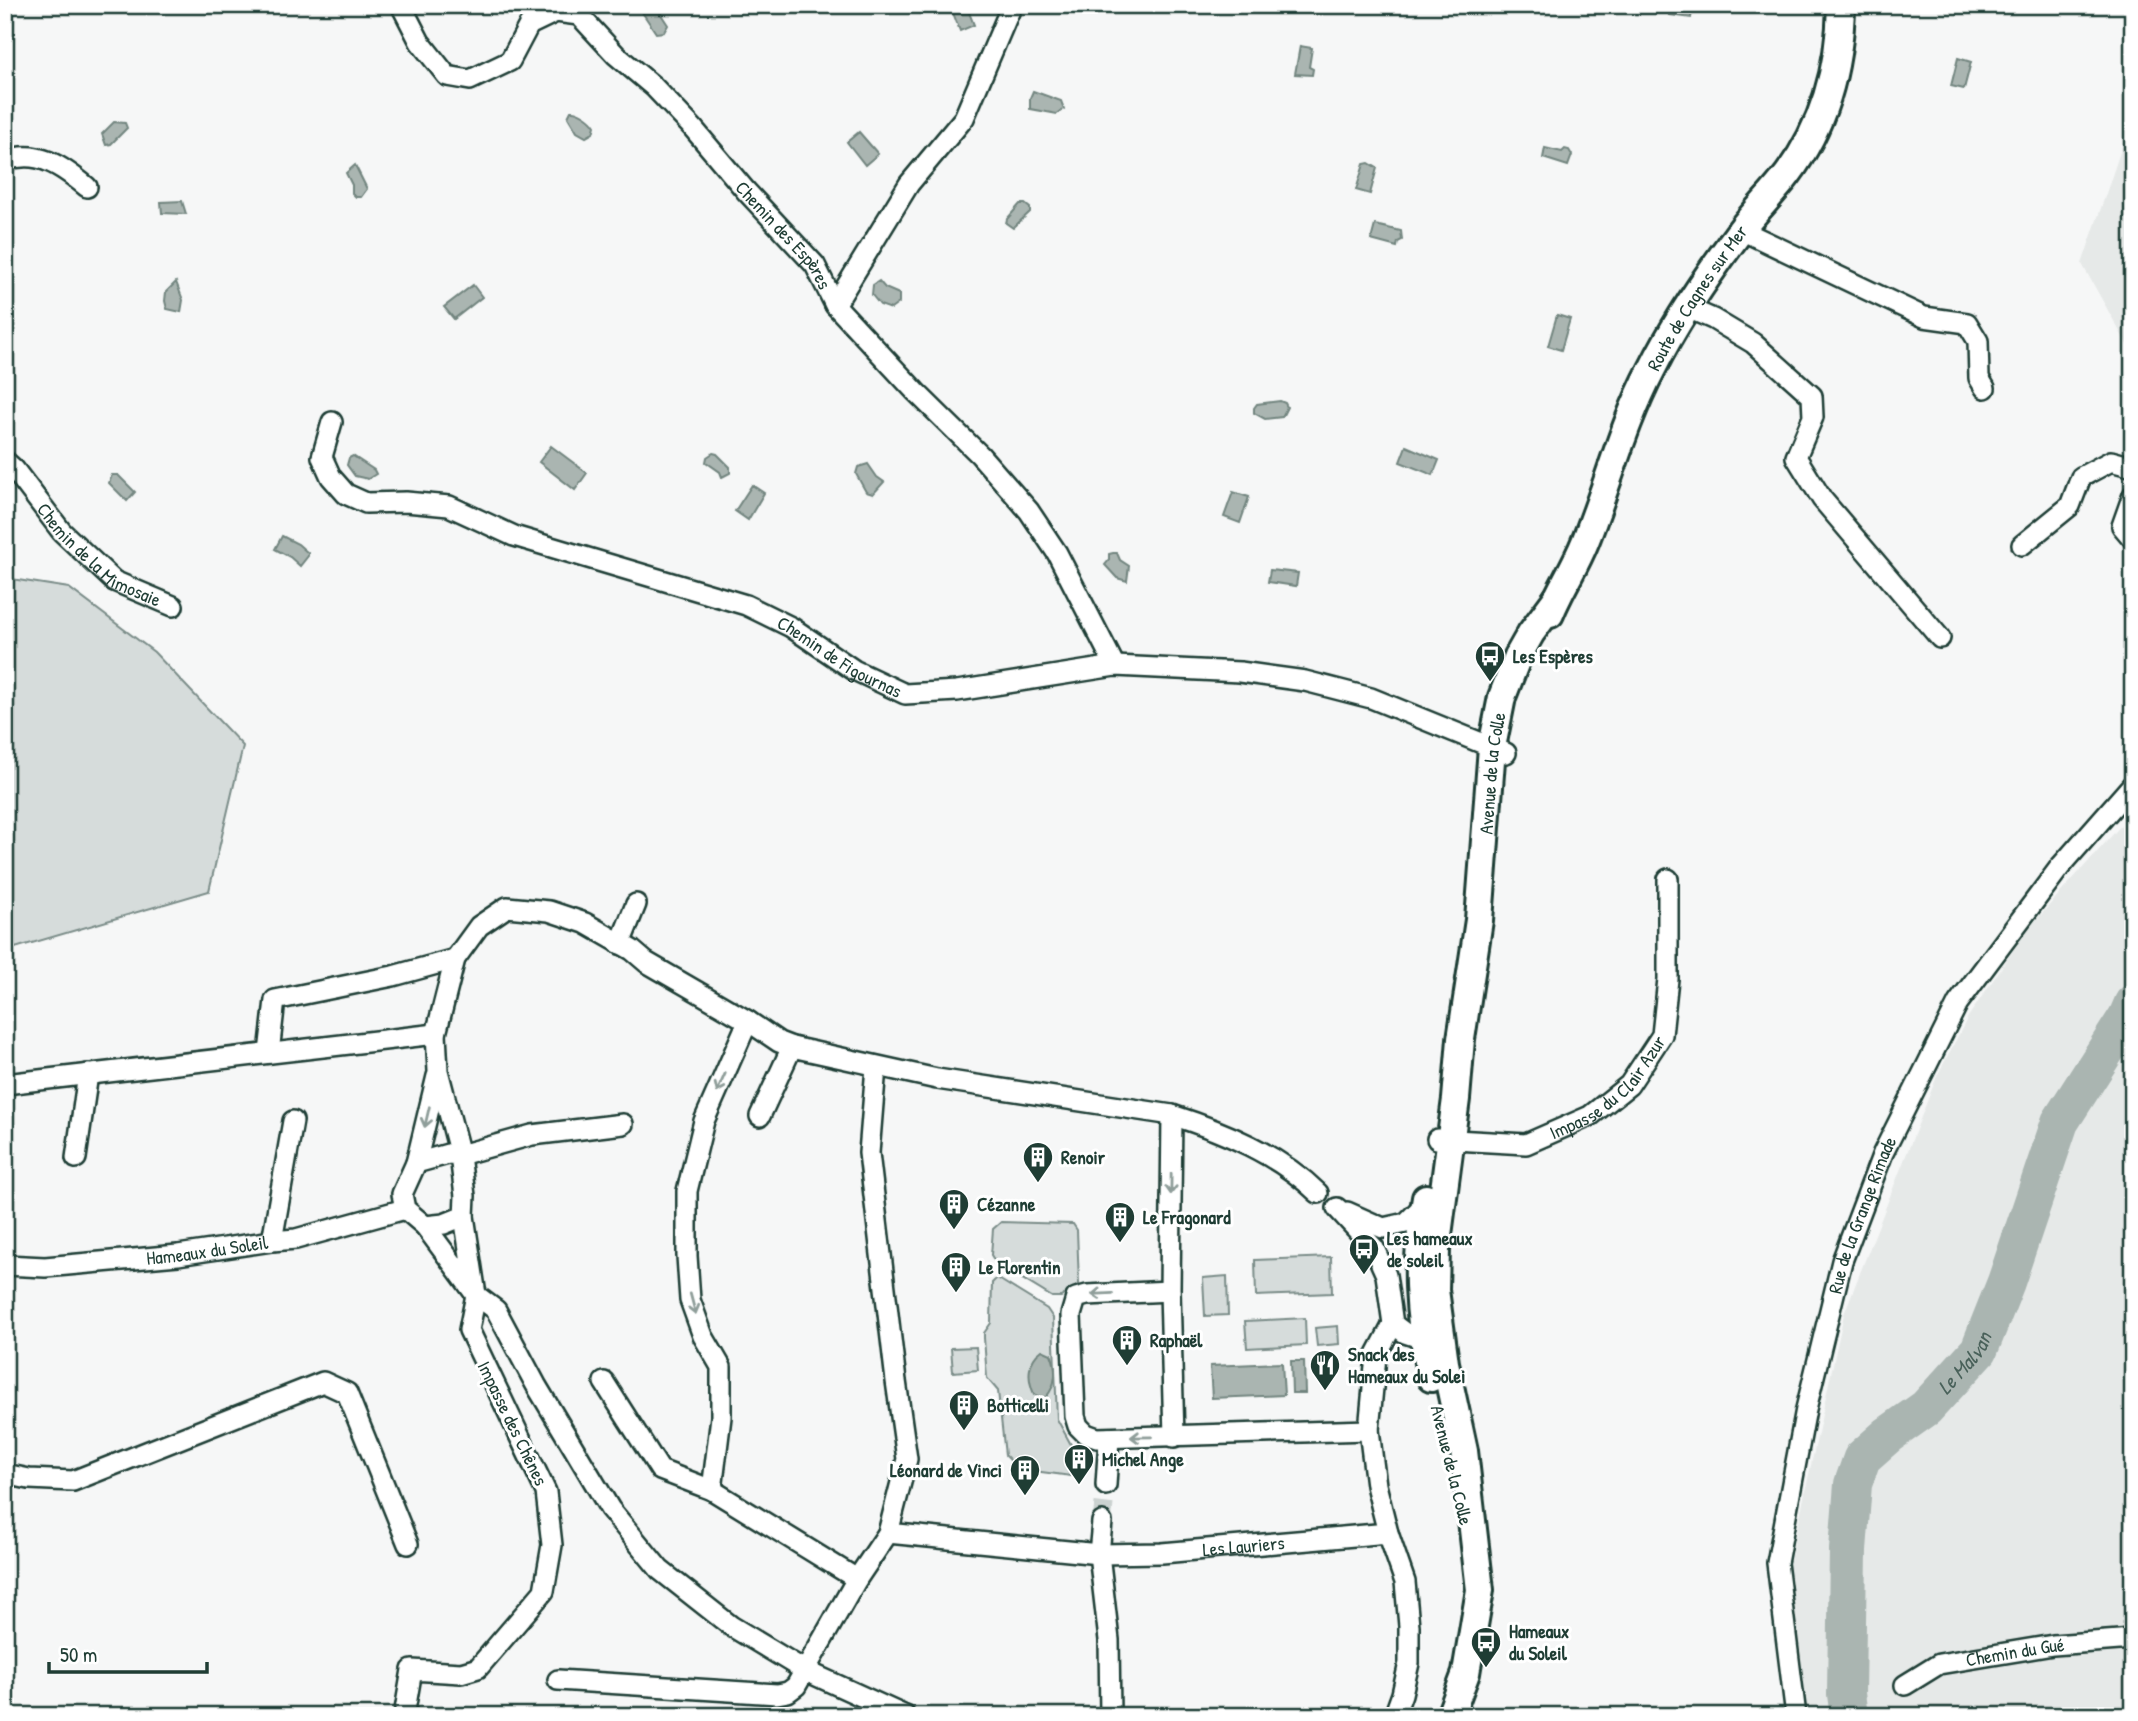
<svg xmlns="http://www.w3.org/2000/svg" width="2138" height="1721" viewBox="0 0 2138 1721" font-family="'Patrick Hand',sans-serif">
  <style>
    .built { fill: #e6e9e8 }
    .green { fill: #d6dcdb; stroke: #7a8c88; stroke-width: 2 }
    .water { fill: #aab5b1; stroke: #72857f; stroke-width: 2 }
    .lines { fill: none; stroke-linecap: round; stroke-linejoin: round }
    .river { stroke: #aab5b1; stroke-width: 38 }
    .street-tunnel { stroke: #cbd2d0; stroke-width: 19; stroke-dasharray: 19 10; stroke-linecap: butt }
    .street-casing { stroke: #1f3d34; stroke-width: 24 }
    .secondary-casing { stroke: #1f3d34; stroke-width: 32 }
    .street { stroke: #fff; stroke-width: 19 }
    .secondary { stroke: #fff; stroke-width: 26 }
    .oneway { stroke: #8f9e9a }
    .labels { text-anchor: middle; stroke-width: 6; stroke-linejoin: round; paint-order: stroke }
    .street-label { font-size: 19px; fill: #1f3d34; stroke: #fff }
    .poi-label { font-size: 19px; font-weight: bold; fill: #1f3d34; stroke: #fff; text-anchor: start }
    .water-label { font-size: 21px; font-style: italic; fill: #49615a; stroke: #fff }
  </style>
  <rect width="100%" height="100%" fill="#f6f7f7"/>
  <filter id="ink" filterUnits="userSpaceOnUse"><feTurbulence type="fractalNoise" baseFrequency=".0143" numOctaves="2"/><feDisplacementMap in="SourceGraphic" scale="14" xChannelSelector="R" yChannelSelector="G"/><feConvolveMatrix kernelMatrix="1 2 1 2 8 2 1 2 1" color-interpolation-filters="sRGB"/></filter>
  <g filter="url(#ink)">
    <path class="built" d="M2133 114V355L2082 264Z
      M2133 812V1716H1789V1566L1844 1314 1937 1076 1968 1017 2027 930Z"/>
    <path class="green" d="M5 578 69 588 154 652 243 746 209 891 5 951Z
      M1001 1222 1073 1224 1077 1230 1079 1284 1061 1297H1052L996 1263 991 1255 993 1229Z
      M1331 1257 1332 1293 1256 1296 1255 1260Z
      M1227 1276 1228 1315 1205 1316 1203 1278Z
      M997 1278 1047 1309 1053 1318 1057 1419 1081 1463V1471L1071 1476 1019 1469 1005 1455 998 1391 987 1378 984 1338V1333L991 1323 992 1283Z
      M1305 1318 1306 1345 1247 1348 1245 1321Z
      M1338 1326 1339 1344 1317 1346 1315 1328Z
      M976 1347 978 1370 953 1372 951 1348Z"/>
    <path class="water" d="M646 5H655L668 25 664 32 656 33 640 9Z
      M950 5H966L974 25 960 31Z
      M1670 5H1693L1691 18 1669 15Z
      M1300 46 1312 48 1309 67 1313 69 1312 75 1295 74Z
      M1958 58 1971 62 1964 89 1951 86Z
      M1033 91 1061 101 1064 109 1057 114 1030 109V98Z
      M571 111C578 110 591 119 595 126L593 133 586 137 577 132 568 117Z
      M114 122 125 123 127 128 111 144 106 145 102 134Z
      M859 132 878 154 865 165 847 142Z
      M1545 148 1562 152 1565 149 1569 150 1572 155 1568 166 1543 158Z
      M1369 163 1377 168 1370 194 1356 190 1364 164Z
      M355 165 367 189 361 197H356L352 193V185L346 173Z
      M182 201 186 214 162 213 161 202Z
      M1020 204H1025L1030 208V212L1013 228 1006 223 1007 219Z
      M1375 225 1401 231 1402 240 1398 242 1397 247 1371 240Z
      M879 281 885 288 899 294V303L891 309 880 305 872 295 873 285Z
      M176 282 183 300 181 312 167 309 165 301 166 292Z
      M473 285 482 297 454 319 444 307Z
      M1557 315 1570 319 1561 350 1548 346Z
      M1280 401 1285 403 1287 407 1282 417 1265 419 1254 413V408L1257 404Z
      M551 446 587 473 575 490 539 462Z
      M1406 446 1439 460 1433 475 1400 462Z
      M713 453 717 454 730 467V473L722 477 720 472 706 462 707 457Z
      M353 456 374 470 376 474 368 479 355 476 347 465 349 458Z
      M868 464 877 477 884 482 873 494 866 492 856 474 858 467Z
      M112 475H118L135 492 127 501 109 483Z
      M752 485 764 493 748 520 735 511Z
      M1233 492 1249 497 1240 523 1224 517Z
      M282 536 298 544 308 553V556L300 566 290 557 275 549Z
      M1113 553H1117L1120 560 1129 566 1127 581 1117 578 1105 565 1109 560V554Z
      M1270 570 1298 573 1296 586 1268 582Z
      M1042 1350 1051 1354C1057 1368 1057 1385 1046 1397L1041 1398 1034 1394C1027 1378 1027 1361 1042 1350Z
      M1291 1361H1304L1305 1393H1292Z
      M1282 1363 1284 1395 1212 1398 1210 1366Z"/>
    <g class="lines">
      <path class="river" id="s1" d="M1849 1716 1846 1694 1848 1550 1853 1484 1862 1458 1888 1435 1926 1408 1979 1350 2006 1282 2060 1122 2127 1017 2133 1003"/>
      <path class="street-tunnel" d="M1102 1522 1106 1485"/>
      <g class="street-casing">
        <g id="street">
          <path id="s2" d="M401 5 420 42 447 76 470 80 510 61 529 25 556 12 579 15 616 55 654 87 693 128 746 191 815 265 835 305 916 392 980 455 1029 511 1057 553 1115 666"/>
          <path d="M5 161C37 148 63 167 87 187"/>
          <path d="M1741 230 1924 317 1967 323 1978 341 1979 378 1985 388"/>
          <path d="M835 305 909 184 964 118 1012 5"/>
          <path d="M1688 308 1713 319 1753 343 1812 396 1813 417 1796 457 1822 499 1940 638"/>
          <path id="s3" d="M332 422 322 457 331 477 346 494 366 503 406 502 449 506 514 536 746 605 791 627 854 670 905 694 957 691 1115 666 1240 672 1305 681 1371 698 1506 753"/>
          <path id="s4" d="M5 461 14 469 62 532 114 581 173 606"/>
          <path d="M2133 495 2122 526 2133 539"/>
          <path d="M2022 545 2070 506 2081 477 2111 461 2133 467"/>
          <path d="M620 944 636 904"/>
          <path d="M269 1053 275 1000 393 976 455 959"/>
          <path id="s5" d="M876 1067 869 1153 896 1381 907 1459 888 1533 1099 1554 1162 1553 1388 1533"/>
          <path d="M5 1084 436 1034"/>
          <path d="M1172 1115 1170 1291 1174 1437"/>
          <path d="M760 1116 792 1047"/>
          <path d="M623 1124 532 1135 460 1155 438 1071 436 1034 455 959 479 926 507 907 549 911 585 923 632 950 646 962 748 1021 779 1042 792 1047 937 1079 1172 1115C1225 1132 1278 1154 1318 1193"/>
          <path id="s6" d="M1437 1139 1526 1144 1590 1116 1629 1085 1662 1035 1668 979V879"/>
          <path d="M448 1154 460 1155 465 1196 464 1216 444 1224 425 1226 405 1209 402 1194 416 1163Z"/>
          <path d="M76 1158 88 1074"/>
          <path d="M416 1163 437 1076"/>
          <path d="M1337 1208 1374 1248 1386 1275 1393 1324 1405 1333 1423 1339"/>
          <path d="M1347 1212 1383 1228 1406 1223 1425 1204"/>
          <path d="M425 1226 476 1295 496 1310 536 1385 610 1509 660 1570 731 1626 804 1670 905 1716"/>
          <path d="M272 1241 293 1121"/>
          <path id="s7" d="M5 1265 45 1267 178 1255 272 1241 296 1239 405 1209"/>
          <path d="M1170 1291 1087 1295 1076 1298 1071 1315 1075 1416 1078 1426 1086 1434 1097 1438 1369 1430"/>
          <path d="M1393 1324 1376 1356 1369 1430 1376 1485 1388 1533 1405 1582 1409 1626V1663L1402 1694 1394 1716"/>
          <path d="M604 1382 660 1470 712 1490 857 1579"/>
          <path d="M5 1474 29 1479 73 1481 323 1382 347 1393 408 1544"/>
          <path d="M1106 1485 1109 1438"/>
          <path d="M712 1490 721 1417V1367L703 1336 690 1300 687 1256V1191L704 1121 748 1021"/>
          <path d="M1102 1522 1099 1554 1109 1640 1110 1716"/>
          <path d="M558 1680 777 1694 788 1692 796 1686 857 1579 888 1533"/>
          <path id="s8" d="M1905 1685 1939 1664 2053 1645 2133 1639"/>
          <path d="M404 1716 412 1670 461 1673 478 1668 544 1591 552 1545 546 1492 469 1330 476 1295 464 1216"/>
          <path id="s9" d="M1796 1716 1777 1563 1806 1409 1842 1261 1883 1153 1958 1003 2060 867 2133 784"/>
        </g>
      </g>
      <g class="secondary-casing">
        <g id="secondary">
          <path id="s10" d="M1550 614C1560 589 1575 567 1585 542 1608 485 1623 424 1652 369 1676 321 1708 274 1740 231 1755 211 1773 194 1788 174 1825 124 1840 66 1841 5"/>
          <path d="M1426 1198C1414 1261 1418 1316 1431 1378"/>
          <path id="s11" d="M1450 1716 1466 1673 1480 1590 1464 1451 1445 1363 1435 1290 1436 1250 1456 1099 1461 1039 1479 920 1492 747 1502 697 1518 656 1531 633 1557 598"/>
        </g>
      </g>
      <use href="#street" class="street"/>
      <use href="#secondary" class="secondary"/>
    </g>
    <defs><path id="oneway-shaft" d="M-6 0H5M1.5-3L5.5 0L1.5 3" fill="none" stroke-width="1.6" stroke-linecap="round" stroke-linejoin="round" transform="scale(1.75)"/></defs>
    <g class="oneway">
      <use href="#oneway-shaft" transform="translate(721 1083) rotate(114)"/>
      <use href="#oneway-shaft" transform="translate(427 1117) rotate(103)"/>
      <use href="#oneway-shaft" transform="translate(1171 1184) rotate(91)"/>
      <use href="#oneway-shaft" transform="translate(1102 1294) rotate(177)"/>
      <use href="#oneway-shaft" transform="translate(693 1304) rotate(75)"/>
      <use href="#oneway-shaft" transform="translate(1141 1437) rotate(179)"/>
    </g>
  </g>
  <defs>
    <g id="bus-pin" transform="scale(1.575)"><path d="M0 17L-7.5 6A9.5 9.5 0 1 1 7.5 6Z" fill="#1f3d34" stroke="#fff"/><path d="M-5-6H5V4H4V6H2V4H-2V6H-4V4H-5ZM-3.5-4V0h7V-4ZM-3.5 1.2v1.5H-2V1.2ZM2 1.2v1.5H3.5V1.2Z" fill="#fff"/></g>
    <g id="building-pin" transform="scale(1.575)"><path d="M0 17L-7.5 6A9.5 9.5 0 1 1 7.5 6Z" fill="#1f3d34" stroke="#fff"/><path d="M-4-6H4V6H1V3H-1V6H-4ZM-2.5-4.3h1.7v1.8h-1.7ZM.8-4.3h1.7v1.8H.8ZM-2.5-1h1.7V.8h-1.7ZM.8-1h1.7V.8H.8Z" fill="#fff"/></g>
    <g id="restaurant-pin" transform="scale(1.575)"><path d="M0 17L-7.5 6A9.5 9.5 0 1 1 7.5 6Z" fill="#1f3d34" stroke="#fff"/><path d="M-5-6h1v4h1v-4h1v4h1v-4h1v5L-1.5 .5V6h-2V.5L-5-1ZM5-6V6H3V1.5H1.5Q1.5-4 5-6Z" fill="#fff"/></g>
  </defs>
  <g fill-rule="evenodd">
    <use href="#bus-pin" x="1490" y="656"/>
    <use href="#building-pin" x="1038" y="1157"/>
    <use href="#building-pin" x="954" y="1204"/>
    <use href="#building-pin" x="1120" y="1217"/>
    <use href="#bus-pin" x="1364" y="1249"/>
    <use href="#building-pin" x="956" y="1267"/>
    <use href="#building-pin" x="1127" y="1340"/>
    <use href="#restaurant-pin" x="1325" y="1365"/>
    <use href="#building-pin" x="964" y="1405"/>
    <use href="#building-pin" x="1079" y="1459"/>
    <use href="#building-pin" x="1025" y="1470"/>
    <use href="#bus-pin" x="1486" y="1642"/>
  </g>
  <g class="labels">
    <g class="street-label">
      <text dy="7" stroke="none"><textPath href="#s2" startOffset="548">Chemin des Espères</textPath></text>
      <text dy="7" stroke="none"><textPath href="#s10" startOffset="350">Route de Cagnes sur Mer</textPath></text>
      <text dy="7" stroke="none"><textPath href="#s4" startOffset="135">Chemin de la Mimosaie</textPath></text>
      <text dy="7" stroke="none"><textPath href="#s3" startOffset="607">Chemin de Figournas</textPath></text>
      <text dy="7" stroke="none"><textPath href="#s11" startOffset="954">Avenue de la Colle</textPath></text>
      <text dy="7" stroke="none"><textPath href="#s6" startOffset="191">Impasse du Clair Azur</textPath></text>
      <text dy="7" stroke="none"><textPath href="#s9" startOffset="513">Rue de la Grange Rimade</textPath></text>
      <text dy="7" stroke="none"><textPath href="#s7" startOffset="203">Hameaux du Soleil</textPath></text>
      <text transform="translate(513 1423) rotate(64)" y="7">Impasse des Chênes</text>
      <text transform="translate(1452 1465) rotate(76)" y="7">Avenue de la Colle</text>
      <text dy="7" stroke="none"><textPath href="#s5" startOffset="828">Les Lauriers</textPath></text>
      <text dy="7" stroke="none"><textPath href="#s8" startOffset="117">Chemin du Gué</textPath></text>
    </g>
    <g class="poi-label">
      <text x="1513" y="663">Les Espères</text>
      <text x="1061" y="1164">Renoir</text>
      <text x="977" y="1211">Cézanne</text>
      <text x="1143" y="1224">Le Fragonard</text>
      <text x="1387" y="1245">Les hameaux<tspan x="1387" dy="22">de soleil</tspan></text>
      <text x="979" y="1274">Le Florentin</text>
      <text x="1150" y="1347">Raphaël</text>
      <text x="1348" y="1361">Snack des<tspan x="1348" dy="22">Hameaux du Solei</tspan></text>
      <text x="987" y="1412">Botticelli</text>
      <text x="1102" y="1466">Michel Ange</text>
      <text x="1002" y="1477" text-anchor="end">Léonard de Vinci</text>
      <text x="1509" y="1638">Hameaux<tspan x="1509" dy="22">du Soleil</tspan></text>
    </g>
    <g class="water-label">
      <text dy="7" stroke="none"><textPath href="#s1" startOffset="401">Le Malvan</textPath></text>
    </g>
  </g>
  <rect width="2138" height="1721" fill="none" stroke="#fff" stroke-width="28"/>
  <rect x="14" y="14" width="2110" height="1693" fill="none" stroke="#1f3d34" stroke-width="2.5" filter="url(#ink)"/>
  <path d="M49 1662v10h158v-10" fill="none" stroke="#1f3d34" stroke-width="3.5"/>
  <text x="60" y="1662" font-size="21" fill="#1f3d34" stroke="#ffffff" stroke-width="5" paint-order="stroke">50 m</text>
</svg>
